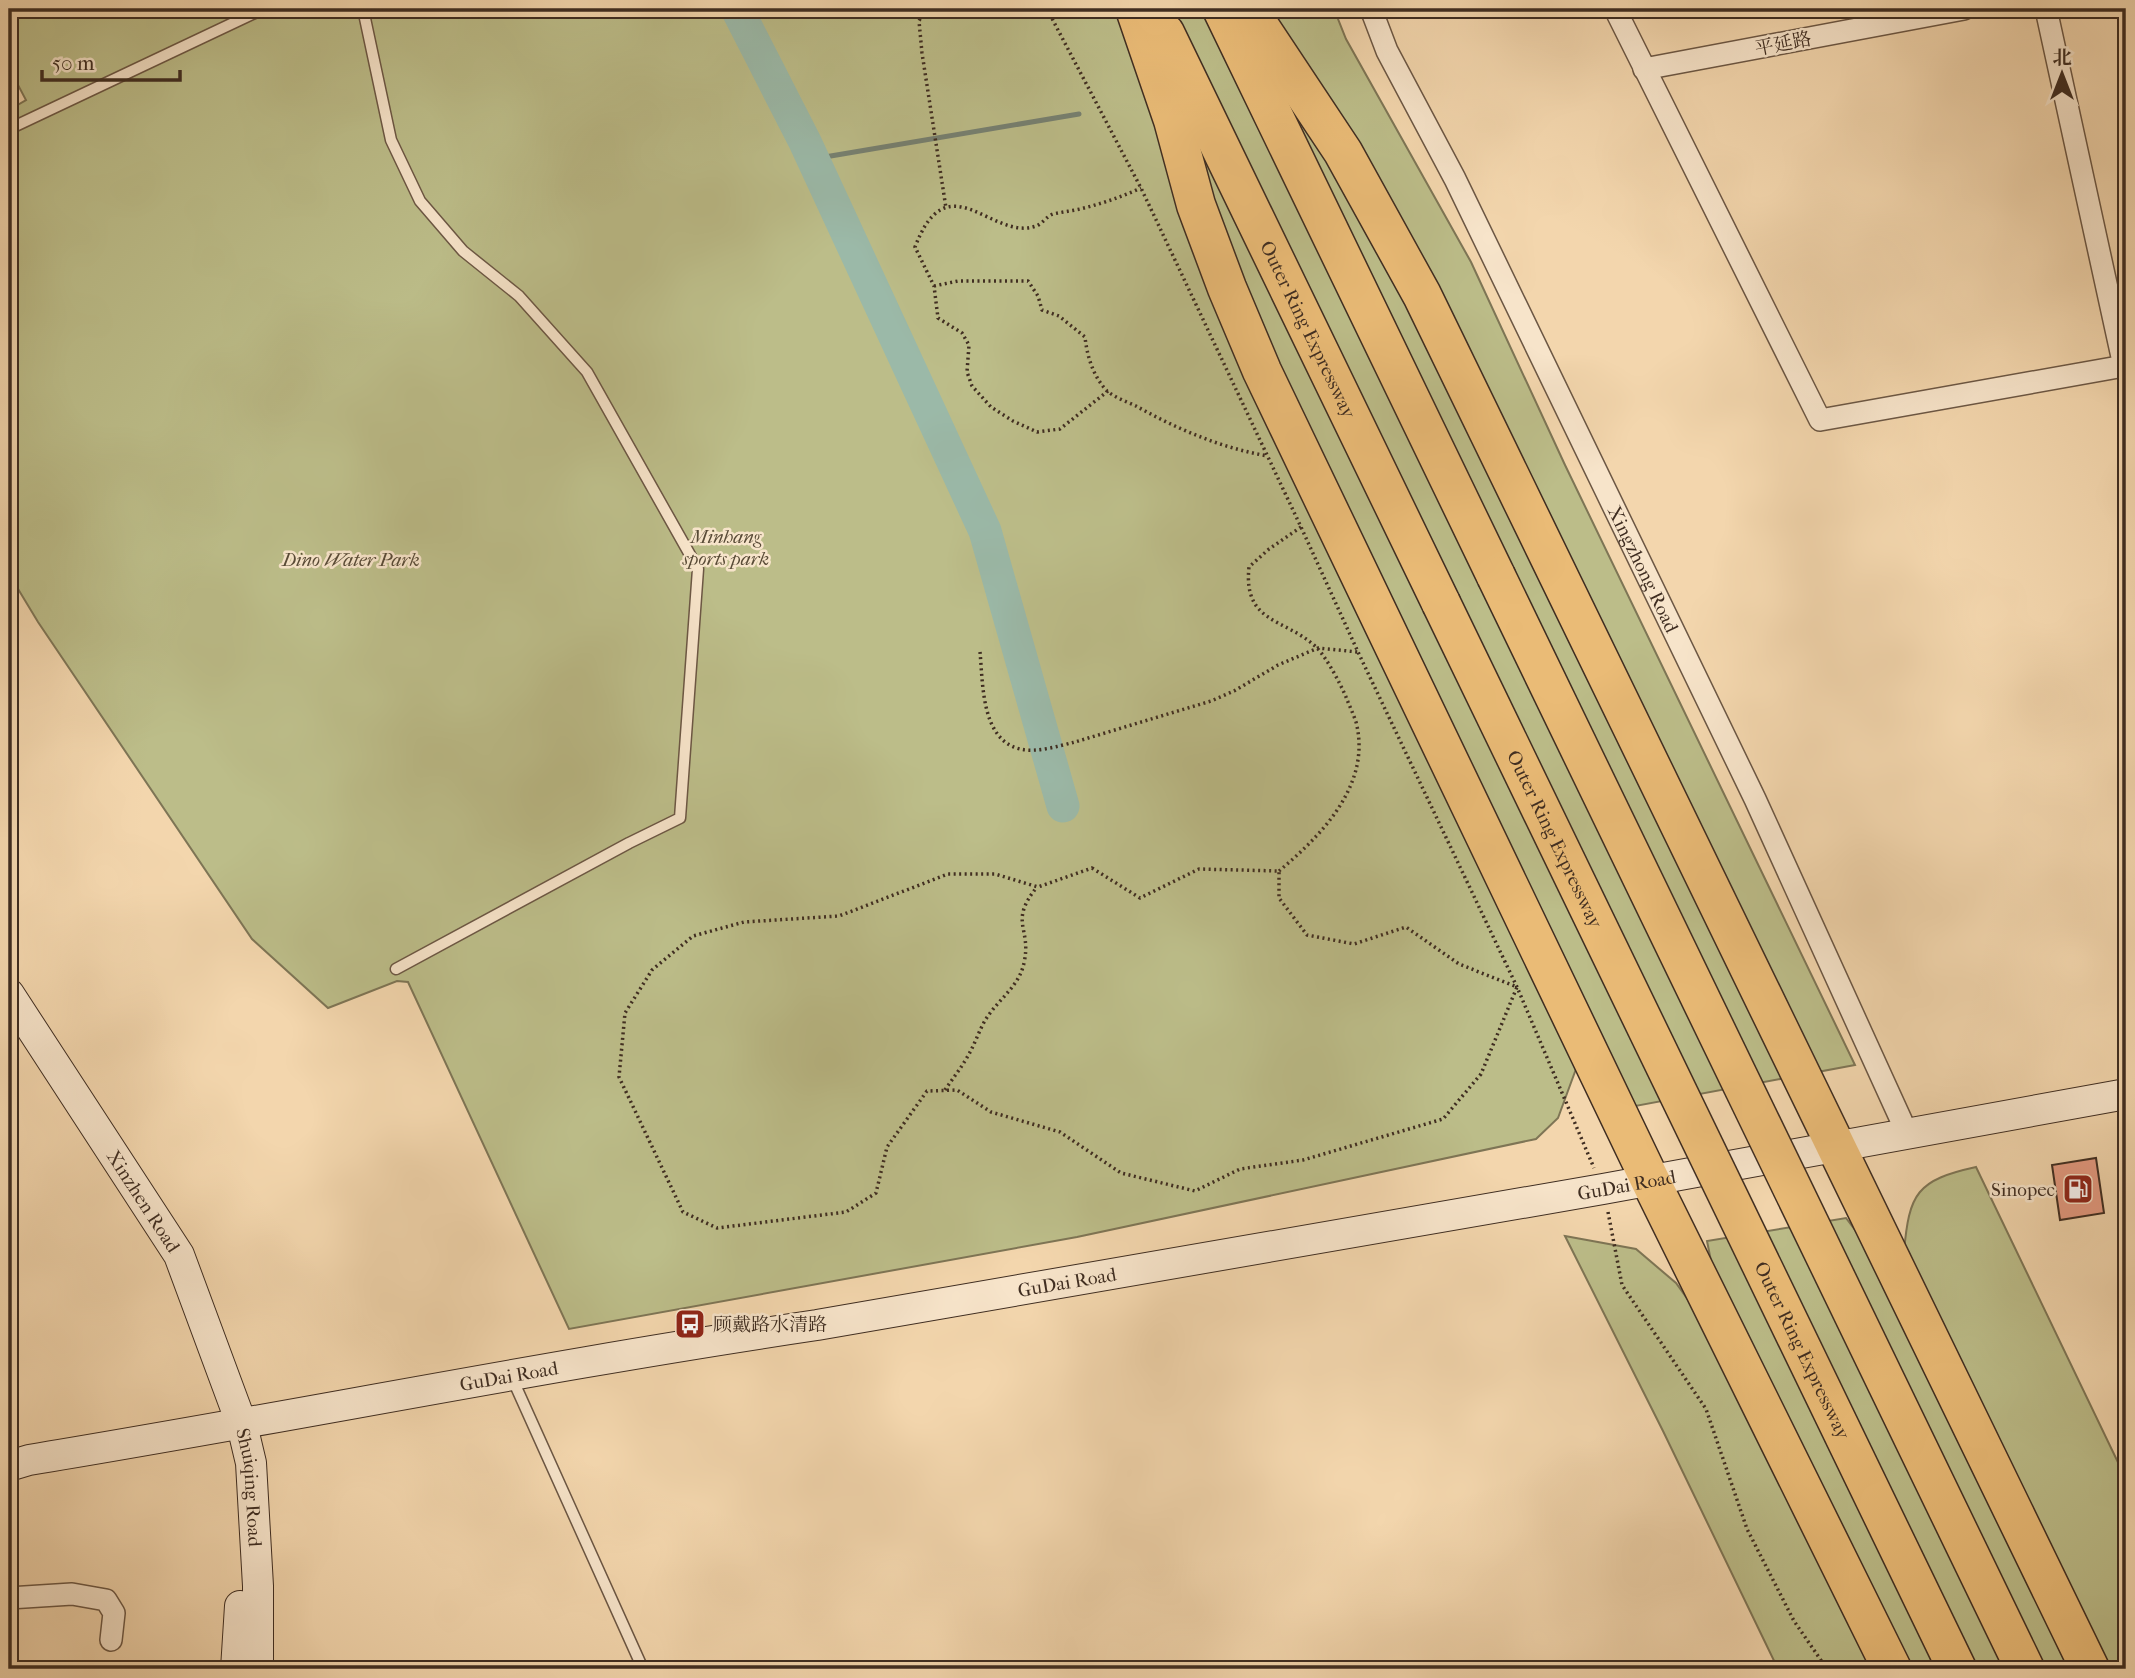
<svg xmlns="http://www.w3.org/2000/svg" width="2135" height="1678" viewBox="0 0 2135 1678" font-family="'IM FELL French Canon','Noto Serif SC',serif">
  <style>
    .green { fill: #bcbd89; stroke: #7e7555; stroke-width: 2 }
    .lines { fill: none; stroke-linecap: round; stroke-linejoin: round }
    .stream { stroke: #768172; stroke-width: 5 }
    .river { stroke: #9bb9a8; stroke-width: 33 }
    .building { fill: #e69b82; stroke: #3f2d21; stroke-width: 2 }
    .lane-casing { stroke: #6c5744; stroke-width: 13 }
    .street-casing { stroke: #6c5744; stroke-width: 24 }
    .secondary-casing { stroke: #3f2d21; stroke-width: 32 }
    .highway-casing { stroke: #3f2d21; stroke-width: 41 }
    .path { stroke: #3f2d21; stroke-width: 3.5; stroke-dasharray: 2 3.5; stroke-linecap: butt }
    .lane { stroke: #f7e4ca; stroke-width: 10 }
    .street { stroke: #f7e4ca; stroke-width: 21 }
    .secondary { stroke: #f7e4ca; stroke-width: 30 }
    .highway { stroke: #eabb76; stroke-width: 38 }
    .highway-bridge-casing { stroke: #3f2d21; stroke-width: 41; stroke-linecap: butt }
    .highway-bridge { stroke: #eabb76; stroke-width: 38 }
    .labels { text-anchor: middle; stroke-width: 5; stroke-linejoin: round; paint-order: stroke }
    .street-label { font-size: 19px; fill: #3f2d21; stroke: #f7e4ca }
    .park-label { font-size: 19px; font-style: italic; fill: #584a36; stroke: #f7e4ca }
    .poi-label { font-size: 19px; fill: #3f2d21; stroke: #f7e4ca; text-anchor: end }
  </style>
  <rect width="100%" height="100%" fill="#f3d6ad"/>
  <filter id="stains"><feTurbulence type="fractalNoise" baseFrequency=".00286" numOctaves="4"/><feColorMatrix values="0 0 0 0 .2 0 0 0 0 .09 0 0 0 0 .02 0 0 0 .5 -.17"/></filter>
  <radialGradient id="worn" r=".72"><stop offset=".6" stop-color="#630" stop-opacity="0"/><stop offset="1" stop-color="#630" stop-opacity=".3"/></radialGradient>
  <path class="green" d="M9 9H1334L1346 39 1471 262 1565 465 1855 1065 1598 1113 1576 1069 1558 1118 1536 1139 1077 1237 569 1329 408 982 397 981 328 1008 252 939 38 622 9 574V110L26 100 9 68Z
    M1976 1167 2126 1479V1669H2101L1904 1252C1909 1193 1917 1180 1976 1167Z
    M1846 1218 1864 1242 2069 1669H1908L1712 1266 1707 1241Z
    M1565 1236 1636 1249 1676 1283 1701 1318 1873 1669H1778L1663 1431Z"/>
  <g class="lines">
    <path class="stream" d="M813 159 1079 114"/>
    <path class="river" d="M737 9 805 142 985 531 1063 806"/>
  </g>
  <path class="building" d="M2096 1158 2104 1213 2060 1220 2052 1165Z"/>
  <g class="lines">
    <g class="lane-casing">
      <path id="lane" d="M363 9 391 140 420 201 463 251 519 296 587 372 698 569 680 818 629 843 396 969
        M9 129 263 9
        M512 1378 643 1669"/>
    </g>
    <g class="street-casing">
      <g id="street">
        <path id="s1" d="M1371 9 1387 51 1455 179 1755 799 1907 1133"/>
        <path d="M1615 9 1820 420 2124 366"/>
        <path d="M2046 9 2124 366 2126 365"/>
        <path d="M1644 69 1964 9"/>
        <path d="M9 1598 72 1594 106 1600 114 1613 111 1640"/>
      </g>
    </g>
    <g class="secondary-casing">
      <g id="secondary">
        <path id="s2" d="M9 994 179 1255 242 1425 251 1463 258 1586V1669"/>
        <path id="s3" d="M9 1466 29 1460C291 1417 553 1364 817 1325L1603 1189 2126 1094"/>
        <path d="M236 1669 240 1606"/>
      </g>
    </g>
    <g class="highway-casing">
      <g id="highway">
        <path d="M1135 9 1173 120 1196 205 1227 288 1262 371 1650 1180 1892 1669"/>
        <path d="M1222 9 1496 576"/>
        <path d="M1248 9 1343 152 1422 295 2090 1669"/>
        <path id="s4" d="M1165 33 1441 603"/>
      </g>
    </g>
    <path class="path" d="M925 9 919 21 922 53 946 208
      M1047 9 1141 188 1301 527 1358 652 1517 987 1594 1168
      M934 286 958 281H1028L1038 296 1042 310 1059 316 1085 337C1087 356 1093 376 1107 391 1114 397 1127 402 1136 406 1177 429 1221 448 1268 456
      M1108 391 1060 429 1037 432 1013 421 991 407 972 386 967 372 969 345 962 333 938 318 934 286 915 247C948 160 992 242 1036 226 1042 224 1047 216 1053 214 1062 212 1071 211 1080 209 1101 204 1121 197 1141 188
      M980 652C983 683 981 740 1020 749 1036 753 1059 746 1075 742L1211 701 1234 691 1278 665 1318 648 1358 652
      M1092 868 1140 898 1199 869 1279 871V898L1307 935 1354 944 1406 927 1459 964 1517 987 1481 1074 1443 1119 1303 1160 1240 1169 1195 1191 1121 1173 1060 1132 991 1112 957 1090 927 1091 887 1147 876 1193 846 1212 717 1228 683 1212 619 1077 625 1013 652 970 693 936 744 922 839 916 948 874H995L1038 887Z
      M1279 871C1322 835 1372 784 1356 722 1353 713 1349 705 1346 697 1340 683 1326 656 1315 646 1284 618 1243 623 1249 567L1269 549 1301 527
      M945 1090C953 1078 962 1067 969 1054 976 1042 980 1027 988 1016 1001 997 1019 986 1024 963 1032 927 1008 923 1037 887
      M1608 1212 1622 1285 1706 1409 1747 1529 1794 1621 1827 1669"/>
    <use href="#lane" class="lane"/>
    <use href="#street" class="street"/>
    <use href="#secondary" class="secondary"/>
    <use href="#highway" class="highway"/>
    <g class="highway-bridge-casing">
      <g id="highway-bridge">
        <path d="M1496 576 2025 1669"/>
        <path id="s5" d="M1441 603 1957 1669"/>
      </g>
    </g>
    <use href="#highway-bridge" class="highway-bridge"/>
  </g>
  <defs>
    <g id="fuel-square" transform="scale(1.575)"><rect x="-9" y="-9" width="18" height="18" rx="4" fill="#8f2418" stroke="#f7e4ca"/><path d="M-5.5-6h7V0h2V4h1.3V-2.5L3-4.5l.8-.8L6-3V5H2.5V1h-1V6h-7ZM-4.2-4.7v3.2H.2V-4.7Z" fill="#fff"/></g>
    <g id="bus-square" transform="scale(1.575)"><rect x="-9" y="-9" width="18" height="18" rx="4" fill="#8f2418" stroke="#f7e4ca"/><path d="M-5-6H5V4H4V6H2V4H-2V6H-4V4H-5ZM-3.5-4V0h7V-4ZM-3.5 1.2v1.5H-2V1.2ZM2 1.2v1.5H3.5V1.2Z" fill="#fff"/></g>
  </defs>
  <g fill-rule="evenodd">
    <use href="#fuel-square" x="2078" y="1189"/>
    <use href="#bus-square" x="690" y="1324"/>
  </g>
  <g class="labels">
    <g class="street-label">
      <text transform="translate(1783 43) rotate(-11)" y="7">平延路</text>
      <text dy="7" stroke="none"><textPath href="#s4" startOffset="329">Outer Ring Expressway</textPath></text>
      <text dy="7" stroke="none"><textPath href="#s1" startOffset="623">Xingzhong Road</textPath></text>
      <text dy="7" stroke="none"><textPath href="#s5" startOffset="262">Outer Ring Expressway</textPath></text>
      <text dy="7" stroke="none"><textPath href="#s3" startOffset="1642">GuDai Road</textPath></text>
      <text dy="7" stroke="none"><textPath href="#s2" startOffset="247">Xinzhen Road</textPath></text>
      <text dy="7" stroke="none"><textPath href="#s3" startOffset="1074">GuDai Road</textPath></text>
      <text dy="7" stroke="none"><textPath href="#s5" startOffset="830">Outer Ring Expressway</textPath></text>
      <text dy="7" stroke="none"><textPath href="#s3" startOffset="508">GuDai Road</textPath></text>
      <text dy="7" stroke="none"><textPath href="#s2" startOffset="556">Shuiqing Road</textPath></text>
    </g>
    <g class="park-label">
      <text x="726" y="543">Minhang<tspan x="726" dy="22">sports park</tspan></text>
      <text x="351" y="566">Dino Water Park</text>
    </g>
    <g class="poi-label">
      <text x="2055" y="1196">Sinopec</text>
      <text x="713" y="1331" text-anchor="start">顾戴路水清路</text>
    </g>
  </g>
  <rect width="2135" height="1678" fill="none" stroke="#f3d6ad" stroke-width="35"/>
  <rect x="10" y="10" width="2114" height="1657" fill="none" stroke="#3f2d21" stroke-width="3.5"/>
  <rect x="18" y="18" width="2100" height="1643" fill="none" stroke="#3f2d21" stroke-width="2"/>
  <g transform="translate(2062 74)" stroke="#f7e4ca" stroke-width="5" paint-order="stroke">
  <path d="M0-5L12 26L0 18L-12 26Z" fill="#3f2d21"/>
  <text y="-10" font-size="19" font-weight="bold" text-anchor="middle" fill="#3f2d21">北</text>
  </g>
  <path d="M42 70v10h138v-10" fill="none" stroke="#3f2d21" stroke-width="3.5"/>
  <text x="52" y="70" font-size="21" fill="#3f2d21" stroke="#f7e4ca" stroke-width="5" paint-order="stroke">50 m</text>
  <rect width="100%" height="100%" filter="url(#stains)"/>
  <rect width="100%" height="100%" fill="url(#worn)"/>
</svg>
